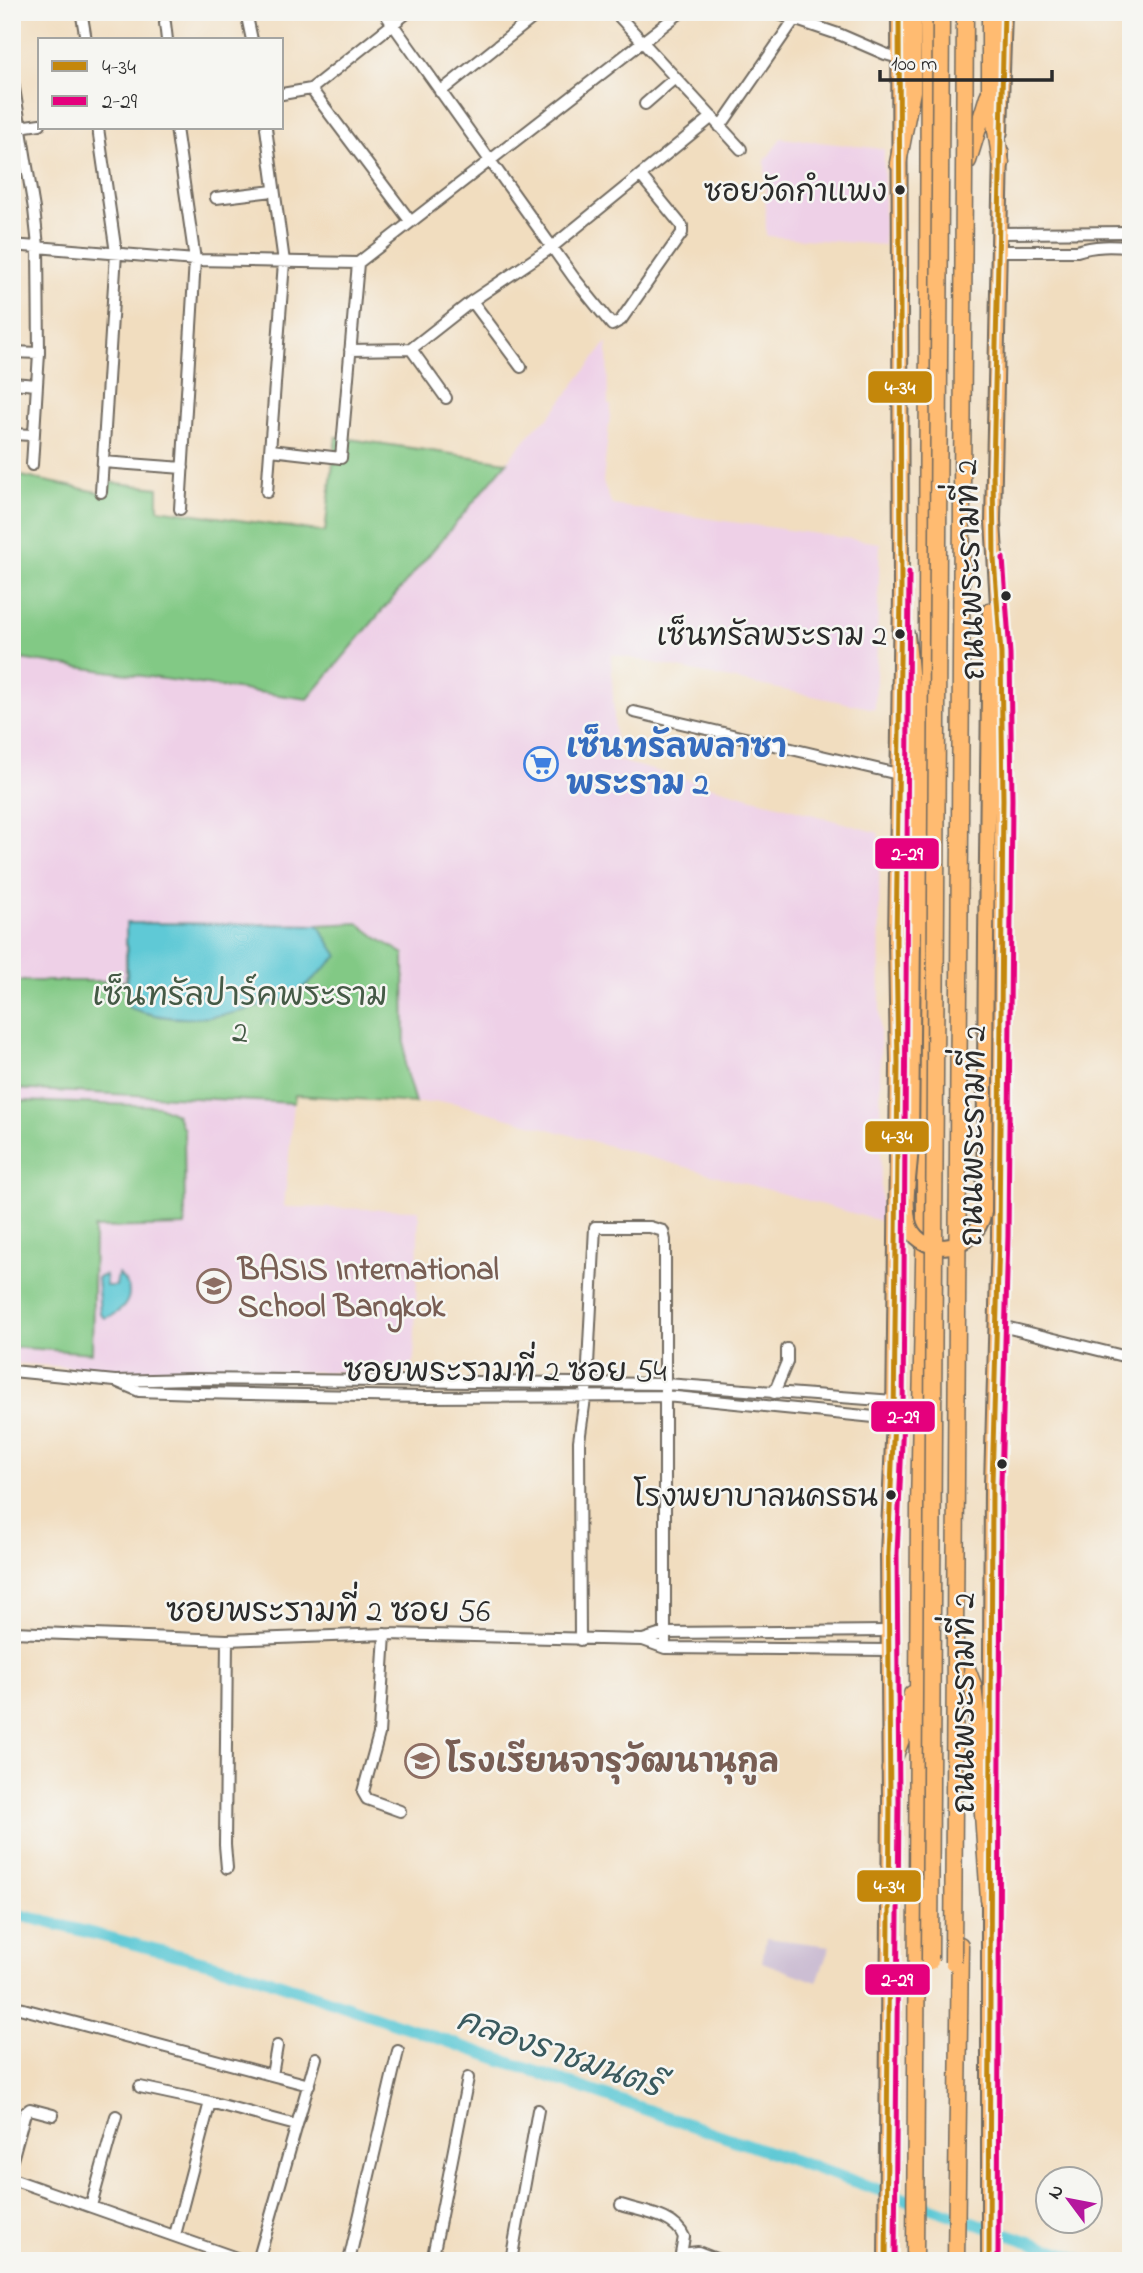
<svg xmlns="http://www.w3.org/2000/svg" width="1143" height="2273" viewBox="0 0 1143 2273" font-family="'Indie Flower','Playpen Sans Thai',sans-serif">
  <style>
    .built { fill: #eed0e7 }
    .industrial { fill: #ccbed3 }
    .green { fill: #82c985; stroke: #567a58; stroke-width: 2 }
    .water { fill: #5ec9d6; stroke: #447a80; stroke-width: 2 }
    .lines { fill: none; stroke-linecap: round; stroke-linejoin: round }
    .canal { stroke: #5ec9d6; stroke-width: 12 }
    .minor-casing { stroke: #70695f; stroke-width: 14 }
    .major-casing { stroke: #70695f; stroke-width: 18 }
    .highway-casing { stroke: #70695f; stroke-width: 19 }
    .minor { stroke: #fff; stroke-width: 10 }
    .major { stroke: #ffbb71; stroke-width: 14 }
    .highway { stroke: #ffbb71; stroke-width: 16 }
    .major-bridge-casing { stroke: #70695f; stroke-width: 18; stroke-linecap: butt }
    .highway-bridge-casing { stroke: #70695f; stroke-width: 19; stroke-linecap: butt }
    .major-bridge { stroke: #ffbb71; stroke-width: 14 }
    .highway-bridge { stroke: #ffbb71; stroke-width: 16 }
    .bus-1-casing { stroke: #f6f6f2; stroke-width: 10 }
    .bus-2-casing { stroke: #f6f6f2; stroke-width: 10 }
    .bus-1 { stroke: #c4870b; stroke-width: 5 }
    .bus-2 { stroke: #e5007d; stroke-width: 5 }
    .bus-dot { fill: #2b2b2b; stroke: #f6f6f2; stroke-width: 2.5 }
    .labels { text-anchor: middle; stroke-width: 5; stroke-linejoin: round; paint-order: stroke }
    .bus-label { font-size: 30px; fill: #2b2b2b; stroke: #f6f6f2; text-anchor: end }
    .street-label { font-size: 32px; fill: #2b2b2b; stroke: #f6f6f2 }
    .shop-label { font-size: 32px; font-weight: bold; fill: #366cbe; stroke: #f6f6f2; text-anchor: start }
    .park-label { font-size: 32px; fill: #455a46; stroke: #f6f6f2 }
    .education-label { font-size: 32px; font-weight: bold; fill: #785e54; stroke: #f6f6f2; text-anchor: start }
    .water-label { font-size: 33px; font-style: italic; fill: #3a5a5e; stroke: #f6f6f2 }
    .line-badge { stroke: #f6f6f2; stroke-width: 2.5 }
    .badge-label { font-size: 19px; text-anchor: middle; font-weight: bold; fill: #fff }
  </style>
  <rect width="100%" height="100%" fill="#f6f6f2"/>
  <filter id="ink" filterUnits="userSpaceOnUse"><feTurbulence type="fractalNoise" baseFrequency=".0143" numOctaves="2"/><feDisplacementMap in="SourceGraphic" scale="14" xChannelSelector="R" yChannelSelector="G"/><feConvolveMatrix kernelMatrix="1 2 1 2 8 2 1 2 1" color-interpolation-filters="sRGB"/></filter>
  <filter id="wash" filterUnits="userSpaceOnUse"><feTurbulence type="fractalNoise" baseFrequency=".00686" numOctaves="4" result="noise"/><feDisplacementMap in="SourceGraphic" scale="28" xChannelSelector="R" yChannelSelector="G"/><feGaussianBlur stdDeviation="1.57" result="paint"/><feColorMatrix in="noise" values="0 0 0 0 0 0 0 0 0 0 0 0 0 0 0 0 0 1.4 0 .05"/><feComposite in="paint" operator="in"/></filter>
  <g filter="url(#wash)">
    <rect width="100%" height="100%" fill="#f1ddbf"/>
    <path class="built" d="M781 138 884 149V245L766 236 765 161Z
      M607 342 608 405H611L603 482 612 505 880 543 875 709 611 654 616 760 879 833 881 1221 451 1102 415 1103 405 1068 404 954 379 939 358 923 318 925 126 981H12V658L308 699 535 428 550 416Z
      M12 1089 294 1103 284 1207 419 1210 414 1362 405 1372 126 1371 12 1363Z"/>
    <path class="industrial" d="M766 1938 830 1946 817 1982 762 1962Z"/>
    <path class="green" d="M336 437 507 462 308 699 12 658V474L107 494 109 482 158 488V509L325 532Z
      M126 923 318 925 358 923 379 939 404 954 405 1068 415 1103 295 1095 294 1103 12 1089V981H126Z
      M21 1101 159 1106 176 1114 184 1130 185 1226 94 1228 92 1353 12 1347V1103Z"/>
    <path class="water" d="M126 923 318 925 338 956C322 970 306 988 287 998 280 1002 270 1004 261 1006 217 1019 172 1025 128 1007Z
      M118 1274C140 1292 125 1313 104 1318L100 1313 97 1278 105 1275 106 1286H116Z"/>
    <g class="lines">
      <path class="canal" d="M12 1913 252 1974 1085 2261"/>
    </g>
  </g>
  <g filter="url(#ink)">
    <g class="lines">
      <g class="minor-casing">
        <path id="minor" d="M246 12 252 40
          M384 12 574 278 612 325 621 320 682 233V226L641 176
          M615 12 741 149
          M773 12 841 35 885 54 899 58
          M82 16 86 40
          M165 23 167 40
          M12 76 34 209 38 246 39 353 32 465
          M311 89 411 222
          M440 92 540 12
          M282 94 311 89 408 12
          M645 104 675 78
          M720 127 794 20
          M12 128 40 124
          M98 128 116 253 101 492
          M176 128 195 260 180 509
          M266 128 284 262 267 492
          M216 198 273 191
          M1000 233 1131 232
          M12 245 195 260 358 263 341 458 271 450
          M999 251H1077C1095 245 1112 246 1131 247
          M358 263 681 12
          M472 301 521 367
          M411 349 446 398
          M350 350 411 349 472 301 552 247 712 117
          M12 352 39 353
          M12 383 37 385
          M12 434 32 435
          M103 462 183 468
          M634 712 898 774
          M997 1325 1131 1358
          M12 1371 115 1381 188 1379 666 1384 894 1401
          M118 1382 139 1391 196 1393 424 1397 666 1396 894 1419
          M774 1393 787 1362V1349
          M12 1632 227 1640 385 1634 643 1640
          M385 1634 379 1734 363 1792 367 1799 400 1811
          M580 1640 579 1441 587 1384 595 1227H650L663 1231 665 1240V1648
          M888 1650 665 1648 643 1640 665 1633 889 1631
          M227 1868 225 1845 227 1640
          M12 2006 309 2085
          M272 2075 277 2046
          M140 2087 210 2102 296 2125
          M12 2160 25 2113 30 2109 53 2115
          M12 2179 245 2261
          M621 2205C642 2212 675 2215 684 2237L681 2254 698 2252 721 2261
          M91 2206 116 2116
          M175 2235 210 2102
          M258 2261 316 2058
          M349 2261 398 2051
          M432 2261 468 2078
          M511 2261 538 2110"/>
      </g>
      <g class="major-casing">
        <path id="major" d="M1000 132 1004 12
          M907 635C920 732 913 833 913 931
          M986 938 990 610
          M990 1822 992 1484 999 1236 1002 933 1001 654 993 521 1001 152
          M886 2261 890 1800 888 1554 894 1419 898 1063 896 942 901 591 899 12
          M989 2261V1891"/>
      </g>
      <g class="highway-casing">
        <path id="highway" d="M990 12V91L1001 163
          M968 161 988 96
          M898 163 912 91 913 12
          M961 1653 973 1685 976 1714 989 1900
          M890 1769 906 1726 912 1694
          M915 2261 919 1508 925 1217 929 12
          M956 2261 960 1945"/>
      </g>
      <use href="#minor" class="minor"/>
      <use href="#major" class="major"/>
      <use href="#highway" class="highway"/>
      <g class="major-bridge-casing">
        <path id="major-bridge" d="M913 931C912 1002 912 1074 911 1145 910 1170 904 1196 908 1220 914 1257 975 1257 984 1212L986 938"/>
      </g>
      <g class="highway-bridge-casing">
        <path id="highway-bridge" d="M930 1961 941 12
          M953 1962 965 12"/>
      </g>
      <use href="#major-bridge" class="major-bridge"/>
      <use href="#highway-bridge" class="highway-bridge"/>
      <g class="bus-1-casing">
        <path id="bus-1" d="M886 2261 890 1800 888 1554 894 1419 898 1063 896 942 901 591 899 12
          M989 2261 992 1484 999 1236 1003 799 1001 654 994 559 993 469 1004 12"/>
      </g>
      <g class="bus-2-casing">
        <path id="bus-2" d="M895 2261 899 1800 897 1554 903 1419 909 572
          M998 2261 1001 1484 1008 1236 1012 799 1010 654 1003 558"/>
      </g>
      <use href="#bus-1" class="bus-1"/>
      <use href="#bus-2" class="bus-2"/>
    </g>
  </g>
  <defs>
    <g id="supermarket-ring" transform="scale(1.75)"><circle r="9.5" fill="#f6f6f2" stroke="#3f7fe0" stroke-width="1.5"/><path d="M-6-5.5h2.5l.6 2H6L4.5 2H-2.5L-4.4-4H-6ZM-1.5 3.2a1.3 1.3 0 1 0 .1 0ZM3 3.2a1.3 1.3 0 1 0 .1 0Z" fill="#3f7fe0"/></g>
    <g id="school-ring" transform="scale(1.75)"><circle r="9.5" fill="#f6f6f2" stroke="#8d6e63" stroke-width="1.5"/><path d="M0-5L7-2L0 1L-7-2ZM-4 1L0 2.5L4 1V4Q0 6-4 4Z" fill="#8d6e63"/></g>
  </defs>
  <g fill-rule="evenodd">
    <use href="#supermarket-ring" x="541" y="764"/>
    <use href="#school-ring" x="214" y="1286"/>
    <use href="#school-ring" x="422" y="1761"/>
  </g>
  <g class="bus-dot">
    <circle cx="900" cy="190" r="6"/>
    <circle cx="1006" cy="596" r="6"/>
    <circle cx="900" cy="634" r="6"/>
    <circle cx="1002" cy="1464" r="6"/>
    <circle cx="891" cy="1495" r="6"/>
  </g>
  <g class="labels">
    <g class="bus-label">
      <text x="887" y="201">ซอยวัดกำแพง</text>
      <text x="887" y="645">เซ็นทรัลพระราม 2</text>
      <text x="878" y="1506">โรงพยาบาลนครธน</text>
    </g>
    <g class="street-label">
      <text transform="translate(969 570) rotate(-92)" y="11">ถนนพระรามที่ 2</text>
      <text transform="translate(972 1136) rotate(-89)" y="11">ถนนพระรามที่ 2</text>
      <text x="505" y="1381">ซอยพระรามที่ 2 ซอย 54</text>
      <text x="328" y="1621">ซอยพระรามที่ 2 ซอย 56</text>
      <text transform="translate(963 1703) rotate(-90)" y="11">ถนนพระรามที่ 2</text>
    </g>
    <g class="shop-label">
      <text x="566" y="757">เซ็นทรัลพลาซา<tspan x="566" dy="37">พระราม 2</tspan></text>
    </g>
    <g class="park-label">
      <text x="240" y="1005">เซ็นทรัลปาร์คพระราม<tspan x="240" dy="37">2</tspan></text>
    </g>
    <g class="education-label">
      <text x="238" y="1279">BASIS International<tspan x="238" dy="37">School Bangkok</tspan></text>
      <text x="446" y="1772">โรงเรียนจารุวัฒนานุกูล</text>
    </g>
    <g class="water-label">
      <text transform="translate(560 2051) rotate(19)" y="12">คลองราชมนตรี</text>
    </g>
  </g>
  <g class="line-badge">
    <rect x="867" y="370" width="66" height="34" rx="7" fill="#c4870b"/>
    <rect x="874" y="837" width="66" height="33" rx="7" fill="#e5007d"/>
    <rect x="864" y="1120" width="66" height="33" rx="7" fill="#c4870b"/>
    <rect x="870" y="1400" width="66" height="33" rx="7" fill="#e5007d"/>
    <rect x="856" y="1869" width="66" height="34" rx="7" fill="#c4870b"/>
    <rect x="864" y="1963" width="67" height="33" rx="7" fill="#e5007d"/>
  </g>
  <g class="badge-label">
    <text x="900" y="394">4-34</text>
    <text x="907" y="860">2-29</text>
    <text x="897" y="1143">4-34</text>
    <text x="903" y="1423">2-29</text>
    <text x="889" y="1893">4-34</text>
    <text x="897" y="1986">2-29</text>
  </g>
  <rect width="1143" height="2273" fill="none" stroke="#f6f6f2" stroke-width="42"/>
  <rect x="38" y="38" width="245" height="91" fill="#f6f6f2" stroke="#a5a5a2" stroke-width="2"/>
  <rect x="52" y="61" width="35" height="10" fill="#c4870b" stroke="#a5a5a2" stroke-width="2"/>
  <text x="102" y="74" font-size="21" fill="#2b2b2b">4-34</text>
  <rect x="52" y="96" width="35" height="10" fill="#e5007d" stroke="#a5a5a2" stroke-width="2"/>
  <text x="102" y="108" font-size="21" fill="#2b2b2b">2-29</text>
  <g transform="translate(1069 2200) rotate(302)"><circle r="33" fill="#f6f6f2" stroke="#a5a5a2" stroke-width="2"/>
  <path d="M0-5L12 26L0 18L-12 26Z" fill="#b5179e"/>
  <text y="-10" font-size="19" font-weight="bold" text-anchor="middle" fill="#2b2b2b">N</text>
  </g>
  <path d="M880 70v10h172v-10" fill="none" stroke="#2b2b2b" stroke-width="3.5"/>
  <text x="891" y="70" font-size="21" fill="#2b2b2b" stroke="#f6f6f2" stroke-width="5" paint-order="stroke">100 m</text>
</svg>
